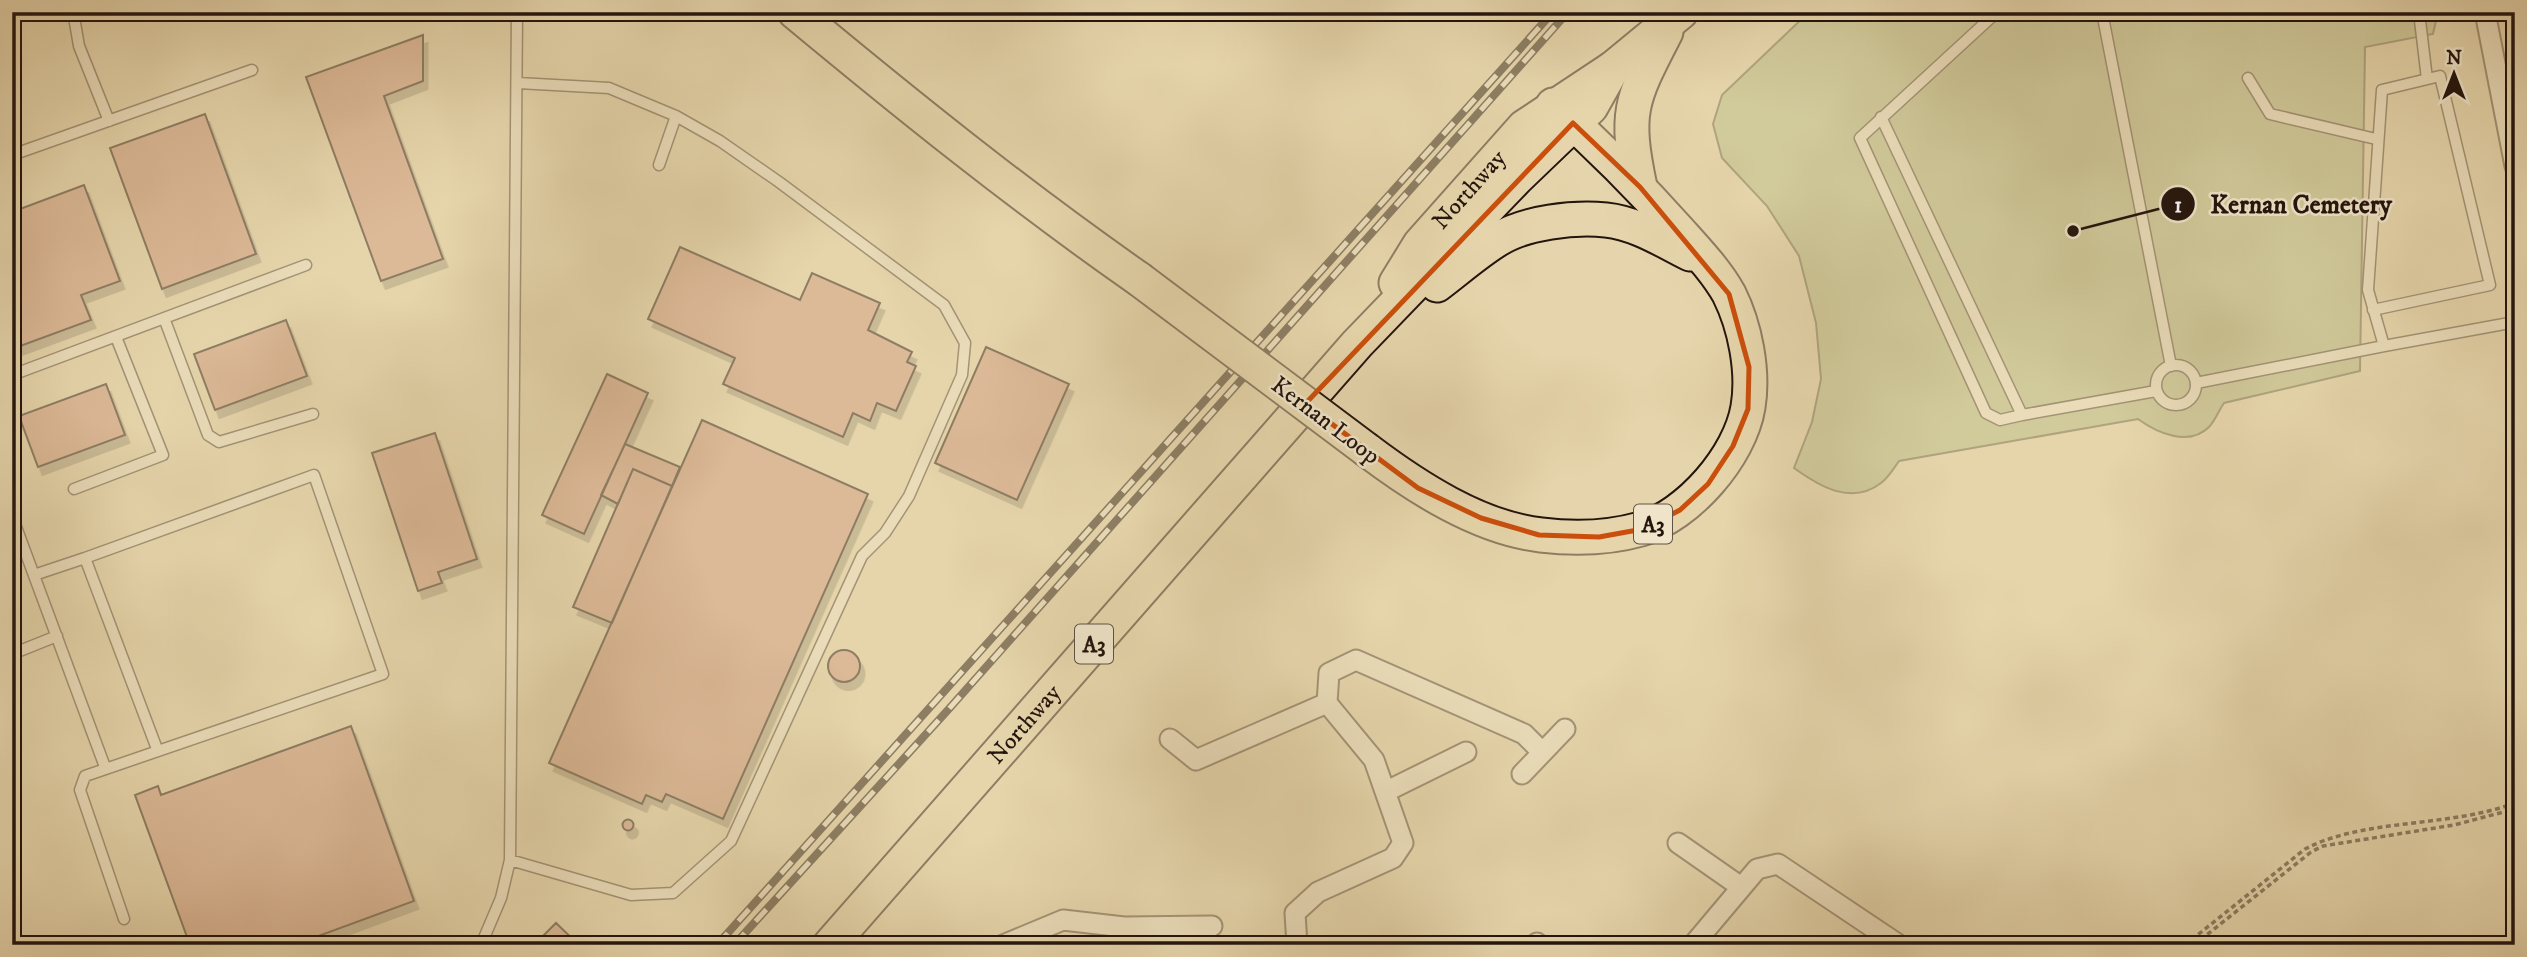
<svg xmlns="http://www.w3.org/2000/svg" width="2527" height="957" viewBox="0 0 2527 957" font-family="'IM FELL DW Pica',serif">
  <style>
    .green { fill: #b8bc87; stroke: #6e684a; stroke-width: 2 }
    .building { fill: #d1977e; stroke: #23140d; stroke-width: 2; filter: url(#shadow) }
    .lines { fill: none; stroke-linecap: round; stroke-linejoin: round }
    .service-casing { stroke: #544435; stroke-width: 13 }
    .minor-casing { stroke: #544435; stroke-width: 23 }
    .trunk-casing { stroke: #23140d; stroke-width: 37 }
    .path { stroke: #23140d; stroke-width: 3.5; stroke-dasharray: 5 3.5; stroke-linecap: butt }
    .service { stroke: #efe4c9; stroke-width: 10 }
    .minor { stroke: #efe4c9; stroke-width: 19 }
    .trunk { stroke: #e6d5ac; stroke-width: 33 }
    .rail-casing { stroke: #23140d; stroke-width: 8 }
    .rail { stroke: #efe4c9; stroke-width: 5; stroke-dasharray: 16; stroke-linecap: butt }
    .trunk-bridge-casing { stroke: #23140d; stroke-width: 37; stroke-linecap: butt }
    .trunk-bridge { stroke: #e6d5ac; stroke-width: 33 }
    .marked { fill: none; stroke: #ca4f0c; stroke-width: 5; stroke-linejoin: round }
    .labels { text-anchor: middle; stroke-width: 5; stroke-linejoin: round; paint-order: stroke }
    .shield { fill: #efe4c9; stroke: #605245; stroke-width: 2 }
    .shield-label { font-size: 23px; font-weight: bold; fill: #23140d }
    .street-label { font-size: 24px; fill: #23140d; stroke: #efe4c9 }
    .leader { fill: none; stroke: #23140d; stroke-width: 2.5 }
    .callout-dot { fill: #23140d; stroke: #efe4c9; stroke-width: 2.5 }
    .mark-label { font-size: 21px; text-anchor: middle; font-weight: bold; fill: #fff }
    .callout-label { font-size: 26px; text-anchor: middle; font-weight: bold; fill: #23140d; stroke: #efe4c9; stroke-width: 5; stroke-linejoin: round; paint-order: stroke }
  </style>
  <defs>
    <filter id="shadow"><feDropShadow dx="4.5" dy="8" stdDeviation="0" flood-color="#0004"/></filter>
  </defs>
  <rect width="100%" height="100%" fill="#e6d5ac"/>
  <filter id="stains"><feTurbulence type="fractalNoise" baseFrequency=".00286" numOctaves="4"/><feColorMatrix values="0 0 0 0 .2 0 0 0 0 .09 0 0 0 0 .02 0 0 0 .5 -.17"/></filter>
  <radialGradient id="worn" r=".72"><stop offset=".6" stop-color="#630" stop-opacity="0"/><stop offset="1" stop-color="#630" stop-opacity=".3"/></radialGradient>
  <path class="green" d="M1809 12H2438L2433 34 2365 47 2360 371 2224 403C2219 410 2215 421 2209 427 2189 447 2157 433 2138 419L1899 461C1894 468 1888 478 1881 483 1851 506 1819 486 1794 468L1812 422 1821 379 1816 323 1799 256 1767 206 1722 158 1713 124 1722 95Z"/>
  <path class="building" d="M423 35V81L384 96 443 259 381 281 306 77Z
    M205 114 256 254 162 289 110 148Z
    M84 185 120 281 81 295 91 320 12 349V212Z
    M680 247 800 300 812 273 880 303 868 330 912 352 907 362 916 366 896 411 877 403 870 421 853 413 843 437 723 384 735 358 648 319Z
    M286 320 307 376 215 410 194 354Z
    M986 347 1069 384 1017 500 935 463Z
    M607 374 648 393 584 534 542 515Z
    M106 384 125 435 38 467 19 416Z
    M702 420 868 494 723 819 666 794 662 802 646 795 642 804 549 763Z
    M435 433 477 559 438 572 442 583 418 591 372 453Z
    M625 444 680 467 672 486 633 469 618 504 601 495Z
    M633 469 672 486 612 623 573 607Z
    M828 666a16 16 0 1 1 32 0a16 16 0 1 1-32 0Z
    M351 726 414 901 294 945H190L135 795 158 786 161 795Z
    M622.5 825a5.5 5.5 0 1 1 11 0a5.5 5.5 0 1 1-11 0Z
    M556 923 579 945H534Z"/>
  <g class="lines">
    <g class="service-casing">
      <path id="service" d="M60 12 74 17
        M85 12 74 17 79 46 109 121
        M2102 12 2171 366
        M2419 12 2427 79
        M2248 78 2270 114 2376 139
        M1881 117 2022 415 2000 420 1986 413 1860 138 1997 12
        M12 155 252 70
        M659 165 676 116
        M2373 310 2490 285 2440 76 2382 90 2368 290 2384 346 2515 322
        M164 318 208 435 219 442 313 414
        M2156 385a20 20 0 1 1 40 0a20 20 0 1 1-40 0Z
        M12 375 306 265
        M2196 383 2384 346
        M2022 415 2156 391
        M74 489 163 455 116 337
        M12 516 105 767
        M85 558 314 475 383 674 85 776 80 790 124 919
        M34 575 85 558 157 749
        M12 654 57 636
        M510 860 631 895 673 893 731 841 862 556 885 533 909 496 962 375 965 343 944 305 779 182 720 141 676 116 609 88 518 83
        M481 945 501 898 510 860 517 12"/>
    </g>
    <g class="minor-casing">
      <path id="minor" d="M2485 12 2515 166
        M1170 739 1196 760 1327 703
        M1522 774 1565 729
        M1387 791 1466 752
        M1678 843 1741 887
        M1537 943V945
        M1003 945 1063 920 1124 927 1212 926
        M1297 945 1295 913 1318 892 1393 858 1403 843 1374 760 1327 703 1329 673 1356 660 1524 734 1542 752
        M1693 945 1757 869 1778 864 1899 945"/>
    </g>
    <g class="trunk-casing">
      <g id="trunk">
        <path d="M795 12C907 105 1020 196 1139 279"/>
        <path d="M1640 187C1624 111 1631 100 1666 32"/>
        <path id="s1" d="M1396 283 1420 244 1524 127 1613 68 1681 12"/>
        <path d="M1437 285C1457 270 1476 253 1497 240 1525 222 1574 217 1606 220 1636 223 1664 241 1690 254"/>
        <path d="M1367 450C1416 487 1479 528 1541 535 1574 539 1609 538 1641 529 1688 516 1740 456 1748 407 1754 371 1745 326 1729 294 1716 271 1697 251 1680 232 1640 187 1598 145 1553 105"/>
        <path id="s2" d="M830 945 1357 344 1517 178 1591 107 1613 68"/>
      </g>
    </g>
    <path class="path" d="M2185 945 2305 849C2364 818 2448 828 2515 803
      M2194 945 2311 852 2323 846 2454 825 2515 809"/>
    <use href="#service" class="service"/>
    <use href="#minor" class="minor"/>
    <use href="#trunk" class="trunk"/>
    <g class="rail-casing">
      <path id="rail" d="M717 945 1553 12
        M734 945 947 711 1568 12"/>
    </g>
    <use href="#rail" class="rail"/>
    <g class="trunk-bridge-casing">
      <path id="trunk-bridge" d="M1139 279 1367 450"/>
    </g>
    <use href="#trunk-bridge" class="trunk-bridge"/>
  </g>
  <path d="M0 0H2527V957H0ZM1573 123 1640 187 1729 294 1749 367 1748 409 1733 446 1708 484 1680 510 1643 529 1599 537 1539 535 1481 518 1418 488 1305 404Z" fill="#e6d5ac" fill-opacity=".55" fill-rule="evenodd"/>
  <path class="marked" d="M1573 123 1640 187 1729 294 1749 367 1748 409 1733 446 1708 484 1680 510 1643 529 1599 537 1539 535 1481 518 1418 488 1305 404Z"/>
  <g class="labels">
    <g class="shield">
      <rect x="1634" y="504.5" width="38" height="39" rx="5"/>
      <rect x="1075" y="624.5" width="38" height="39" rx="5"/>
    </g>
    <g class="shield-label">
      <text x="1653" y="532">A3</text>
      <text x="1094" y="652">A3</text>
    </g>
    <g class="street-label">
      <text dy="8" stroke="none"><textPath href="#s1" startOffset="119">Northway</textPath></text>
      <text transform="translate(1326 420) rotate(37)" y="8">Kernan Loop</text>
      <text dy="8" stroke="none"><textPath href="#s2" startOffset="294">Northway</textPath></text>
    </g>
  </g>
  <path class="leader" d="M2073 231L2178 204"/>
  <g class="callout-dot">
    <circle cx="2073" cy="231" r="7"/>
    <circle cx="2178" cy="204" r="18"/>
  </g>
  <g class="mark-label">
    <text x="2178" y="212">1</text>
  </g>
  <g class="callout-label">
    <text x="2301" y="213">Kernan Cemetery</text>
  </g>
  <rect width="2527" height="957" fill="none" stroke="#e6d5ac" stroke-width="42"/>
  <rect x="14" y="14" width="2499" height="929" fill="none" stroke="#23140d" stroke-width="3.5"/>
  <rect x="21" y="21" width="2485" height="915" fill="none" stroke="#23140d" stroke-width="2"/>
  <g transform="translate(2454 74)" stroke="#efe4c9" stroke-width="5" paint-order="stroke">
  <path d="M0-5L12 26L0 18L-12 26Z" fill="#23140d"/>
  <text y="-10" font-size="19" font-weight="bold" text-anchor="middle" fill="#23140d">N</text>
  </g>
  <rect width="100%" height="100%" filter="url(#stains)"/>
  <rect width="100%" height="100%" fill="url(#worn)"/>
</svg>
